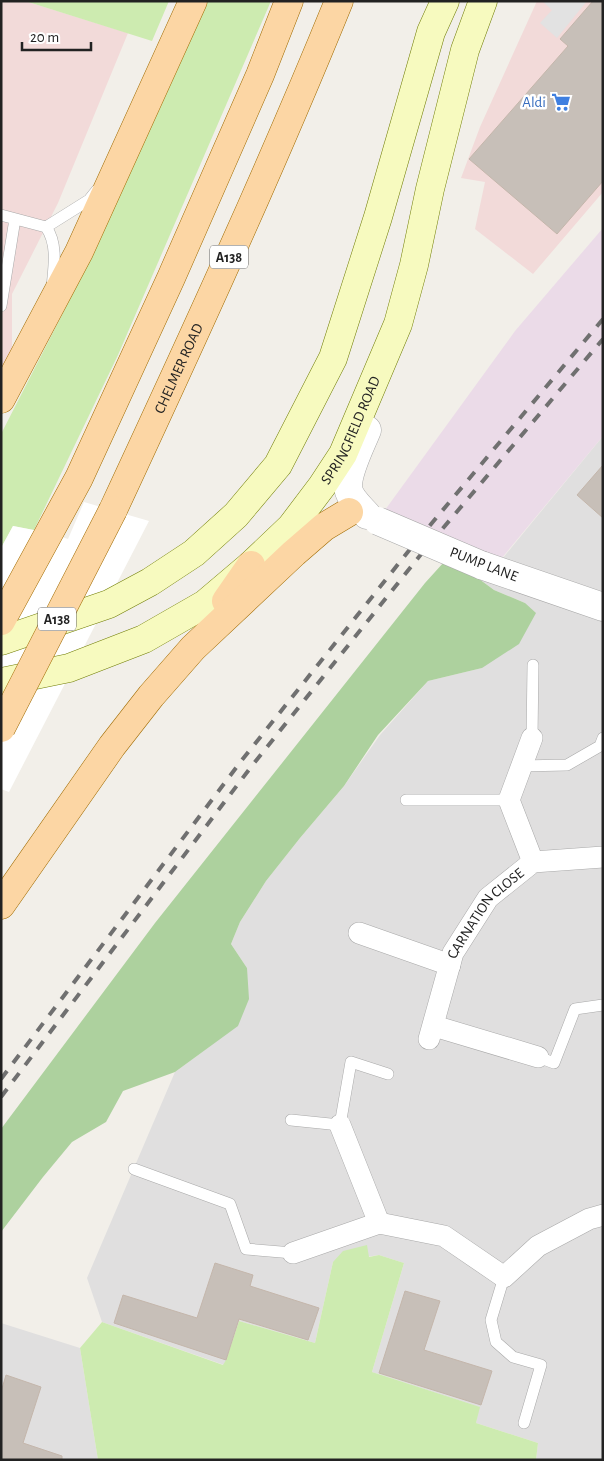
<svg xmlns="http://www.w3.org/2000/svg" width="604" height="1461" viewBox="0 0 604 1461" font-family="'Alegreya Sans',sans-serif">
  <style>
    .residential { fill: #e0dfdf }
    .commercial { fill: #f2dad9 }
    .industrial { fill: #ebdbe8 }
    .grass { fill: #cdebb0 }
    .forest { fill: #add19e }
    .parking { fill: #e2e2e2 }
    .pier { fill: #fff }
    .building { fill: #c7bfb8; stroke: #c4b6ab }
    .lines { fill: none; stroke-linecap: round; stroke-linejoin: round }
    .service-casing { stroke: #a9a9a9; stroke-width: 12 }
    .minor-casing { stroke: #a9a9a9; stroke-width: 22 }
    .tertiary-casing { stroke: #a9a9a9; stroke-width: 29 }
    .secondary-casing { stroke: #707d05; stroke-width: 29 }
    .primary-casing { stroke: #a06b00; stroke-width: 29 }
    .service { stroke: #fff; stroke-width: 11 }
    .minor { stroke: #fff; stroke-width: 21 }
    .tertiary { stroke: #fff; stroke-width: 28 }
    .secondary { stroke: #f7fabf; stroke-width: 28 }
    .primary { stroke: #fcd6a4; stroke-width: 28 }
    .rail { stroke: #707070; stroke-width: 4; stroke-dasharray: 10 10; stroke-linecap: butt }
    .tertiary-bridge-casing { stroke: #a9a9a9; stroke-width: 29; stroke-linecap: butt }
    .primary-bridge-casing { stroke: #a06b00; stroke-width: 29; stroke-linecap: butt }
    .tertiary-bridge { stroke: #fff; stroke-width: 28 }
    .primary-bridge { stroke: #fcd6a4; stroke-width: 28 }
    .labels { text-anchor: middle; stroke-width: 5; stroke-linejoin: round; paint-order: stroke }
    .shield { fill: #fff; stroke: #646464; stroke-width: 1 }
    .shield-label { font-size: 14px; font-weight: bold; fill: #222 }
    .shop-label { font-size: 15px; fill: #366cbe; stroke: #fff; text-anchor: end }
    .street-label { font-size: 15px; fill: #222; stroke: #fff }
  </style>
  <rect width="100%" height="100%" fill="#f2efe9"/>
  <path class="residential" d="M603 436V1460H536L538 1443 476 1423 479 1407 372 1372 404 1263 379 1255 333 1262 315 1343 239 1321 224 1365 102 1322 87 1278 175 1072 209 1047 247 968 231 944 240 922 266 881 300 838 344 786 380 735 428 681 482 668 525 603 494 590 475 576 502 559Z
    M1 1323 80 1348 98 1460H1Z"/>
  <path class="commercial" d="M1 1H25L128 33 58 203 12 294V349L1 370Z
    M537 1H603V192L533 274 475 229 485 182 461 178 480 127Z"/>
  <path class="industrial" d="M603 228V436L501 559 385 510 515 331Z"/>
  <path class="grass" d="M25 1H169L152 41Z
    M208 1H271L118 355 34 530 13 526 1 548V434L63 313 161 106Z
    M367 1245 369 1257 379 1255 404 1263 372 1372 480 1407 476 1423 538 1443 536 1460H98L80 1348 102 1322 223 1365 226 1360 239 1321 315 1343 333 1262 343 1251Z"/>
  <path class="forest" d="M444 562 475 576 494 590 525 603 536 613 519 644 482 668 428 681 378 735 344 786 300 838 266 881 240 922 231 944 247 968 249 999 238 1026 175 1072 123 1091 106 1122 72 1142 43 1177 1 1232V1129L155 923 425 583Z"/>
  <path class="parking" d="M542 1H587L557 38 540 23 552 10Z"/>
  <path class="pier" d="M84 502 149 521 9 792 1 789V548L13 526 49 533 68 539Z"/>
  <path class="building" d="M593 1H603V181L557 234 469 159 568 46 560 39Z
    M603 465V518L577 495Z
    M215 1263 253 1275 250 1286 319 1308 308 1340 239 1319 226 1360 114 1323 123 1295 197 1318Z
    M405 1291 440 1301 424 1350 492 1371 481 1405 379 1373Z
    M6 1375 41 1387 23 1443 62 1456V1460H1V1392Z"/>
  <g class="lines">
    <g class="service-casing">
      <path id="service" d="M1 215 46 227C58 244 54 267 52 287
        M46 227 89 200 97 190
        M1 306 15 219
        M532 738 533 665
        M521 766 567 765 600 746 603 738
        M406 800H509
        M538 1057 554 1063 575 1009 603 1005
        M291 1120 340 1125 351 1062 388 1074
        M134 1169 230 1204 246 1249 293 1253
        M504 1277 491 1320 496 1342 513 1357 541 1365 524 1423"/>
    </g>
    <g class="minor-casing">
      <g id="minor">
        <path d="M532 738 509 800 533 862"/>
        <path d="M359 933 450 965"/>
        <path d="M434 1026 538 1057"/>
        <path id="s1" d="M429 1039 453 953 488 898 533 862 603 857"/>
        <path d="M340 1125 379 1223"/>
        <path d="M293 1253 379 1223 444 1236 504 1277 538 1246 589 1219 603 1215"/>
      </g>
    </g>
    <g class="tertiary-casing">
      <path id="tertiary" d="M367 430C361 445 348 470 348 486 348 497 360 507 367 515
        M481 565 603 607"/>
    </g>
    <g class="secondary-casing">
      <g id="secondary">
        <path d="M1 641 109 604 150 582 194 553 236 515 278 465 333 358 378 217 431 32 445 1"/>
        <path id="s2" d="M1 682 69 668 144 639 205 604 251 565 291 527 322 486 343 454 398 324 414 265 430 189 465 50 483 1"/>
      </g>
    </g>
    <g class="primary-casing">
      <g id="primary">
        <path d="M1 399 79 252 193 1"/>
        <path id="s3" d="M113 510C191 342 269 173 339 1"/>
        <path d="M226 601 251 565"/>
        <path d="M1 621 79 478 171 278 260 75 289 1"/>
        <path d="M1 905 112 746 151 696 193 648 294 553 324 527 349 512"/>
      </g>
    </g>
    <use href="#service" class="service"/>
    <use href="#minor" class="minor"/>
    <use href="#tertiary" class="tertiary"/>
    <use href="#secondary" class="secondary"/>
    <use href="#primary" class="primary"/>
    <path class="rail" d="M1 1079 242 760 411 548 603 319
      M1 1097 251 767 422 553 603 339"/>
    <g class="tertiary-bridge-casing">
      <path id="tertiary-bridge" d="M378 521 481 565"/>
    </g>
    <g class="primary-bridge-casing">
      <path id="primary-bridge" d="M1 728 113 510"/>
    </g>
    <use href="#tertiary-bridge" class="tertiary-bridge"/>
    <use href="#primary-bridge" class="primary-bridge"/>
  </g>
  <defs>
    <g id="supermarket-bare" transform="scale(1.5)"><path d="M-6-5.5h2.5l.6 2H6L4.5 2H-2.5L-4.4-4H-6ZM-1.5 3.2a1.3 1.3 0 1 0 .1 0ZM3 3.2a1.3 1.3 0 1 0 .1 0Z" fill="#3f7fe0" stroke="#fff" stroke-width="2.5" paint-order="stroke"/></g>
  </defs>
  <g fill-rule="evenodd">
    <use href="#supermarket-bare" x="561" y="102"/>
  </g>
  <g class="labels">
    <g class="shield">
      <rect x="210" y="245.5" width="38" height="23" rx="4"/>
      <rect x="38" y="607.5" width="38" height="23" rx="4"/>
    </g>
    <g class="shield-label">
      <text x="229" y="262">A138</text>
      <text x="57" y="624">A138</text>
    </g>
    <g class="shop-label">
      <text x="546" y="107">Aldi</text>
    </g>
    <g class="street-label">
      <text dy="5" stroke="none"><textPath href="#s3" startOffset="156">CHELMER ROAD</textPath></text>
      <text dy="5" stroke="none"><textPath href="#s2" startOffset="450">SPRINGFIELD ROAD</textPath></text>
      <text transform="translate(484 564) rotate(21)" y="5">PUMP LANE</text>
      <text dy="5" stroke="none"><textPath href="#s1" startOffset="141">CARNATION CLOSE</textPath></text>
    </g>
  </g>
  <rect width="604" height="1461" fill="none" stroke="#222222" stroke-width="5"/>
  <path d="M22 42v8h69v-8" fill="none" stroke="#222222" stroke-width="2.5"/>
  <text x="30" y="42" font-size="15" fill="#222222" stroke="#ffffff" stroke-width="4" paint-order="stroke">20 m</text>
</svg>
